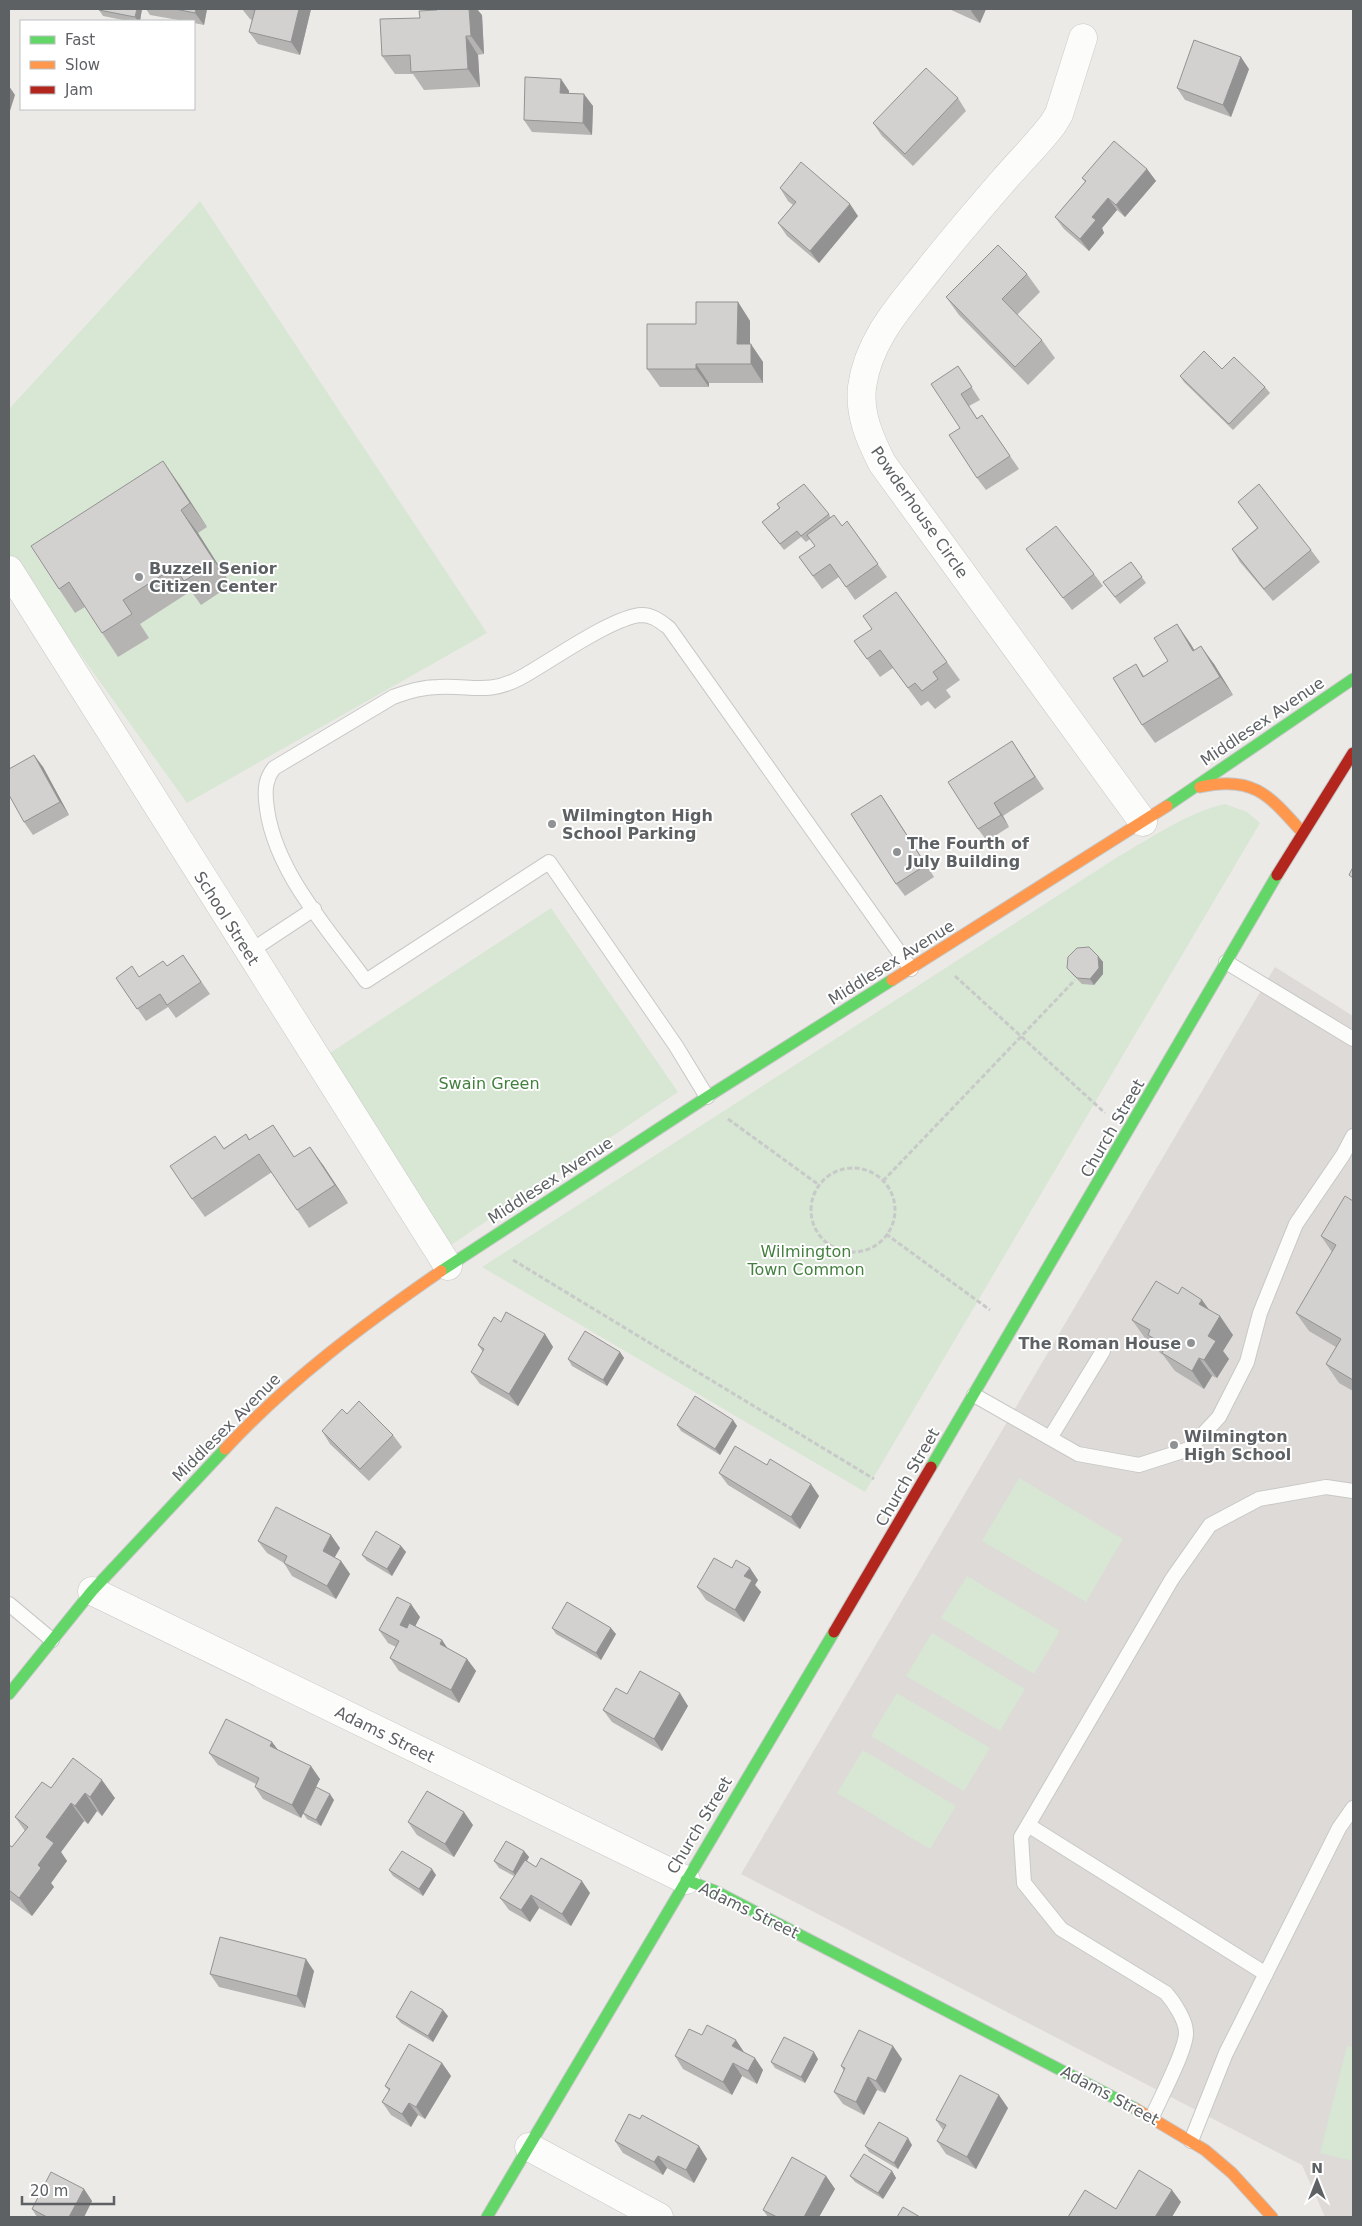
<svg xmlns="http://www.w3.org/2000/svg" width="1362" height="2226" viewBox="0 0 1362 2226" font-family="'DejaVu Sans',sans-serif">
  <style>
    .education { fill: #dddad7 }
    .green { fill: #d8e6d4 }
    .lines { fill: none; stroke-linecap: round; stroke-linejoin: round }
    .lane-casing { stroke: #c8c8c7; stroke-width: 16 }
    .street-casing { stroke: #c8c8c7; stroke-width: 29 }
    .fast-casing { stroke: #c6c7c6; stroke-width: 13 }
    .slow-casing { stroke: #c6c7c6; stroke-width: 13 }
    .jam-casing { stroke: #c6c7c6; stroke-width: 13 }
    .path { stroke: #c7cac8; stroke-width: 3; stroke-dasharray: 5 2.5; stroke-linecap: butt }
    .lane { stroke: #fcfcfb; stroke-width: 14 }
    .street { stroke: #fcfcfb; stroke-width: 28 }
    .fast { stroke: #63d668; stroke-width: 11 }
    .slow { stroke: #ff974d; stroke-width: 11 }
    .jam { stroke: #b3261e; stroke-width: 11 }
    .wall { fill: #b5b4b3 }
    .shaded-wall { fill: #939292 }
    .building { fill: #d2d1d0; stroke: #939292 }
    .poi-dot { fill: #8f9192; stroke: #fff; stroke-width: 2 }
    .labels { text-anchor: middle; stroke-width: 4; stroke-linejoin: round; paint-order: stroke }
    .street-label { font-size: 16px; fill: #5d6164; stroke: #fff }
    .poi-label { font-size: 16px; font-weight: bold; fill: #5d6164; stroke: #fff; text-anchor: start }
    .park-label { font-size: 16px; fill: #44803f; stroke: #fff }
  </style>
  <rect width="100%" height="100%" fill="#ebeae7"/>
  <path class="education" d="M1275 967 1353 1016V2217H1325L1302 2165 741 1874Z"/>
  <path class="green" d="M200 201 487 633 187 803 9 555V409Z
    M1225 804 1247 812 1260 823 865 1492 482 1267 1116 858C1151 838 1186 813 1225 804Z
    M551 908 678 1092 451 1245 330 1053Z
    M1019 1478 1123 1539 1086 1602 982 1541Z
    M967 1576 1060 1631 1034 1674 941 1618Z
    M932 1633 1025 1689 1000 1731 906 1676Z
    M897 1693 990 1748 964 1791 871 1736Z
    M863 1750 956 1806 930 1849 837 1793Z
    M1347 2046 1353 2047V2161L1320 2153Z"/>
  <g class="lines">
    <g class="lane-casing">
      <path id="lane" d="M249 952 314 909
        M1226 962 1353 1039
        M707 1097 676 1046 549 862 366 981C327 927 271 868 266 800 265 788 266 778 274 768L393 697C408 692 422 687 438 687 471 685 488 695 520 678 548 663 613 616 642 615 653 615 661 622 669 628L911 969
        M974 1395 1078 1454 1139 1465 1189 1449 1219 1417 1247 1362 1260 1313 1296 1224 1343 1155 1353 1136
        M1050 1438 1103 1351
        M9 1604 52 1640
        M1028 1825 1266 1974
        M1152 2117C1160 2099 1185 2052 1186 2034 1187 2022 1174 2002 1166 1993L1061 1929 1024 1883 1021 1837 1172 1579 1210 1525 1259 1499 1326 1487 1353 1491
        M1191 2141 1226 2053 1339 1828 1353 1808"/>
    </g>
    <g class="street-casing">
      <path id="street" d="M1083 38 1059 114 1053 124C1038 144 1019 162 1003 181 977 211 951 241 927 272 899 307 868 341 862 387 859 415 870 439 882 463L1143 822
        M9 570 448 1266
        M92 1591 686 1880
        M529 2147 659 2217"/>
    </g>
    <g class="fast-casing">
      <path id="fast" d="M1167 806 1353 679
        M441 1271 707 1097 892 980
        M931 1467 1277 875
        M9 1694 92 1591 225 1449
        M686 1880 715 1891 1136 2109
        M487 2217 834 1632"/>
    </g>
    <g class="slow-casing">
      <path id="slow" d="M1200 787C1253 775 1269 795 1302 832
        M892 980 1167 806
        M225 1449C289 1380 363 1325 441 1271
        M1136 2109 1205 2150 1232 2173 1272 2217"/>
    </g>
    <g class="jam-casing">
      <path id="jam" d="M1277 875 1353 753
        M834 1632 931 1467"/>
    </g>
    <path class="path" d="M955 976 1105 1113
      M728 1119 819 1185
      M811 1210a42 42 0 1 1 84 0a42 42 0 1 1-84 0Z
      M883 1181 1075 980
      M886 1234 990 1310
      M513 1260 874 1479"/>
    <use href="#lane" class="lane"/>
    <use href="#street" class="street"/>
    <use href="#fast" class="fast"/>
    <use href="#slow" class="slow"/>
    <use href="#jam" class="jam"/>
  </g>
  <path class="wall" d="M142 9 140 21H128L103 16 99 10Z
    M146 9H207L204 25 194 23V21H184L150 15Z
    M242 9H311L300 55 258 44 249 32 252 20 250 19Z
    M949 9H986L980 23Z
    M482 15 484 54 478 55 480 87 424 90 413 74H395L382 56Z
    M1249 69 1231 117 1185 100 1177 88Z
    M561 79 569 91V93L593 106 592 135 532 132 524 120Z
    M958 98 966 111 913 166 882 136 873 123Z
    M1147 169 1156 181 1125 217 1117 210 1102 228 1104 233 1089 251 1064 229 1055 217 1085 182 1082 178Z
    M780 188 858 216 819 263 787 236 778 223 793 205 788 201Z
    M1027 274 1040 292 1017 315 1042 340 1055 358 1028 385 959 315 946 297Z
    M738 302 750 321V344L763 362V383H709V387H660L647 369Z
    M958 366 980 400 969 406 977 418 982 415 1019 469 986 490 977 478 960 428Z
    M1222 369 1265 387 1270 393 1233 430 1184 382 1180 376Z
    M179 484 207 527 198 533 231 585 201 605 191 591 140 624 149 638 118 657 85 607 75 613 59 589Z
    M1238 502 1311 550 1320 562 1273 601 1240 562 1232 549 1257 528Z
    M777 504 829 514 831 518 842 526 847 521 887 577 855 600 839 577 822 589 799 557 815 546 810 539 806 542 801 537 784 550 762 522 779 508Z
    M1026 549 1094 574 1103 586 1072 610Z
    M1131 562 1146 583 1120 604 1103 582Z
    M854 641 947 662 960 680 946 690 951 697 935 709 928 701 921 706 893 668 880 677Z
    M1190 643 1194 650 1214 664 1233 695 1155 743 1142 725 1136 664 1144 676 1168 661Z
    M1012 741 1044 789 1003 816 1009 827 987 841 978 829Z
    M34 755 43 767 69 815 33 835 24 822Z
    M881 795 934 877 905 896 896 884Z
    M183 955 210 994 176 1018 168 1007 146 1021 116 978 140 977 167 966Z
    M1098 956 1103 962V974L1094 985 1082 984 1072 974 1067 968Z
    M273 1125 294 1157 323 1165 348 1203 309 1228 272 1172 205 1217 192 1199 224 1148 246 1134 250 1140Z
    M1353 1201V1391L1339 1383 1326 1364 1336 1347 1309 1331 1296 1313 1332 1252 1321 1236Z
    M1178 1294 1202 1300 1209 1310 1233 1335 1223 1351 1229 1359 1217 1378 1212 1376 1204 1389 1175 1371 1163 1355 1160 1353 1153 1343 1145 1338 1132 1320Z
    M501 1322 545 1334 553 1347 518 1406 480 1384 471 1372 483 1352 478 1345Z
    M620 1352 624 1358 607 1386 572 1366 568 1359Z
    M347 1414 393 1435 402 1447 369 1481 330 1444 322 1431Z
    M733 1420 737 1426 720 1455 681 1431 677 1425Z
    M719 1473 819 1496 800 1529 728 1485Z
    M258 1541 340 1548 334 1558 341 1561 350 1574 336 1599 292 1576 284 1563 267 1553Z
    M401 1546 406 1552 392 1576 367 1561 362 1555Z
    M732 1568 758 1580 755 1585 761 1592 744 1622 706 1600 697 1587Z
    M420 1617 415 1626 442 1640 447 1648 467 1659 476 1671 459 1703 399 1671 390 1658 396 1647 388 1643 379 1630Z
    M552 1628 616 1634 601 1660 556 1634Z
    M627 1694 688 1706 662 1751 612 1722 603 1710Z
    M272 1742 278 1750 320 1779 312 1794 334 1800 321 1826 307 1819 303 1813 301 1818 263 1799 255 1787 256 1784 218 1765 209 1753Z
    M51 1788 115 1798 102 1816 97 1811 88 1824 84 1821 61 1852 67 1861 51 1883 54 1887 32 1916 9 1899V1845L12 1847 25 1831 15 1817Z
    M408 1822 473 1825 454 1857 417 1835Z
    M524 1851 529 1857 527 1861 536 1867 590 1893 571 1926 539 1908 530 1922 509 1910 500 1898 514 1876 499 1868 494 1861Z
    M389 1870 436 1875 423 1896 393 1876Z
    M314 1971 305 2008 219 1987 210 1974Z
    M448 2016 433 2042 401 2023 396 2017Z
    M702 2035 744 2052 763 2070 757 2084 742 2076 732 2095 683 2069 675 2056Z
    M818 2059 805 2083 775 2068 771 2062Z
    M902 2059 885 2093 877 2090 864 2115 843 2104 834 2092 844 2071 841 2066Z
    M442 2063 451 2076 425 2119 418 2115 411 2127 391 2115 382 2102 389 2091 385 2086Z
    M1008 2108 976 2169 946 2154 937 2141 943 2130 936 2120Z
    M640 2119 699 2146 707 2159 694 2183 667 2168 663 2175 623 2153 615 2141Z
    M912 2145 898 2169 869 2152 865 2146Z
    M892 2171 896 2178 883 2199 855 2182 850 2176Z
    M826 2176 835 2189 819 2217H768L763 2210Z
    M84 2189 92 2201 84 2217H37L32 2209Z"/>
  <path class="shaded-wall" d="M137 9H142L140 21H138L135 17Z
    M196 9H207L204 25 195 13Z
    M299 9H311L300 55 291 42Z
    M469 9H477L482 15 484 54 471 36Z
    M972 9H986L980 23 971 11Z
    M466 36 478 55 480 87 468 69Z
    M1241 57 1249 69 1231 117 1223 105Z
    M561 79 569 91 568 106 560 93Z
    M9 86 15 95 9 114Z
    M584 94 593 106 592 135 583 123Z
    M1147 169 1156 181 1125 217 1116 205Z
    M1108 198 1117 210 1102 228 1104 233 1089 251 1080 239 1092 217Z
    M850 204 858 216 819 263 810 251Z
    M738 302 750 321V362L737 344Z
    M751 344 763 362V383L751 364Z
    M696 364 709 383V387L696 369Z
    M163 461 179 484 207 527 190 503Z
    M181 510 198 533 231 585 215 562Z
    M1177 624 1190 643 1206 669 1193 651Z
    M1201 646 1214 664 1233 695 1220 677Z
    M34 755 43 767 69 815 60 802Z
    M881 795 889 807 934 877 926 865Z
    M994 803 1003 816 1009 827 1001 815Z
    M1098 956 1103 962V974L1094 985 1090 979Z
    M310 1147 323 1165 348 1203 335 1185Z
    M1202 1300 1215 1318 1199 1304Z
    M1220 1316 1233 1335 1223 1351 1229 1359 1217 1378 1204 1360 1208 1336Z
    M545 1334 553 1347 518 1406 509 1394Z
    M620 1352 624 1358 607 1386 603 1380Z
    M1199 1358 1212 1376 1204 1389 1192 1371Z
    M733 1420 737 1426 720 1455 715 1449Z
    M811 1484 819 1496 800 1529 791 1517Z
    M331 1535 340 1548 331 1564 323 1551Z
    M401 1546 406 1552 392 1576 387 1569Z
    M341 1561 350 1574 336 1599 327 1586Z
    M750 1568 758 1580 755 1585 761 1592 744 1622 735 1610 744 1576Z
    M411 1604 420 1617 409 1638 400 1625Z
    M611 1628 616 1634 601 1660 596 1653Z
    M442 1640 450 1652 440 1644Z
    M467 1659 476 1671 459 1703 451 1690Z
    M680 1693 688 1706 662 1751 654 1739Z
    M272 1742 281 1754 270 1746Z
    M311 1766 320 1779 301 1818 292 1805Z
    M102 1780 115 1798 102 1816 90 1797Z
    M85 1793 97 1811 88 1824 75 1806Z
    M330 1794 334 1800 321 1826 316 1820Z
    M71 1803 84 1821 61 1852 67 1861 51 1883 54 1887 32 1916 19 1898 38 1865 46 1837Z
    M464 1812 473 1825 454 1857 445 1844Z
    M524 1851 529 1857 517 1878 513 1872Z
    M432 1869 436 1875 423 1896 419 1889Z
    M582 1881 590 1893 571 1926 562 1914Z
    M531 1895 539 1908 530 1922 521 1910Z
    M306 1959 314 1971 305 2008 297 1996Z
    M443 2010 448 2016 433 2042 428 2036Z
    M736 2040 744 2052 732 2046Z
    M893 2046 902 2059 885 2093 876 2081Z
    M814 2052 818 2059 805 2083 801 2077Z
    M755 2058 763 2070 757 2084 748 2071Z
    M442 2063 451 2076 425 2119 416 2107Z
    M733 2063 742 2076 732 2095 723 2082Z
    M868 2077 877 2090 864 2115 856 2102Z
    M999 2095 1008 2108 976 2169 967 2157Z
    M409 2103 418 2115 411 2127 402 2114Z
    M908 2138 912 2145 898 2169 894 2163Z
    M699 2146 707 2159 694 2183 686 2170Z
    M658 2156 667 2168 663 2175 654 2162Z
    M892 2171 896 2178 883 2199 878 2193Z
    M826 2176 835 2189 819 2217H804Z
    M84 2189 92 2201 84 2217H69Z
    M1172 2190 1181 2202 1172 2217H1155Z"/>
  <path class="building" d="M99 9H137L135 17 99 10Z
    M175 9H196L195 13Z
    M249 9H299L291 42 249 32 255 10Z
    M437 9H469L471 36H466L468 69 411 72 410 55 382 56 380 19 420 18 419 11 437 10Z
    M1194 40 1241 57 1223 105 1177 88Z
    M926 68 958 98 905 154 873 123Z
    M525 77 561 79 560 93 584 94 583 123 524 120Z
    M1114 141 1147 169 1116 205 1108 198 1092 217 1096 220 1080 239 1055 217 1086 181 1082 178Z
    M801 162 850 204 810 251 778 223 796 202 780 188Z
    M998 245 1027 274 1002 299 1042 340 1015 367 946 297Z
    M696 302H738L737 344H751V364H696V369H647V324H696Z
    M1204 351 1222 369 1234 357 1265 387 1229 424 1180 376Z
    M958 366 972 387 961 394 977 419 982 415 1010 456 977 478 949 435 960 428 931 384Z
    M163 461 190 503 181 510 215 562 184 581 175 567 123 600 132 614 102 633 69 582 59 589 31 546Z
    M804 484 829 514 801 536 797 531 780 544 762 522 780 508 777 504Z
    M1259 484 1311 550 1264 589 1232 549 1258 528 1238 502Z
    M834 515 842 526 847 521 878 564 846 587 830 564 813 576 799 557 815 546 807 535Z
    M1056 526 1094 574 1063 598 1026 549Z
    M1131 562 1142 577 1115 597 1103 582Z
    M896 592 947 662 933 672 938 679 922 691 915 683 908 688 880 650 867 659 854 641 872 629 863 616Z
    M1177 624 1193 651 1201 646 1220 677 1142 725 1113 678 1136 664 1143 677 1168 661 1154 638Z
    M1012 741 1035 777 994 803 1001 815 978 829 948 782Z
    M34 755 60 802 24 822 9 795V769Z
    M881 795 926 865 896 884 851 814Z
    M1353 867V878L1349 875Z
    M1089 947 1098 956 1099 968 1090 979 1077 978 1067 968 1068 957 1077 948Z
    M183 955 201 982 167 1005 160 994 137 1009 116 978 132 966 139 977 163 961 167 966Z
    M273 1125 294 1157 310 1147 335 1185 297 1210 259 1154 192 1199 170 1166 215 1136 224 1149 246 1134 249 1140Z
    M1345 1196 1353 1201V1380L1326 1364 1341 1339 1296 1313 1336 1245 1321 1236Z
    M1156 1281 1178 1294 1182 1287 1202 1300 1199 1304 1220 1316 1208 1336 1216 1341 1204 1360 1199 1358 1192 1371 1162 1353 1166 1346 1148 1335 1150 1330 1132 1320Z
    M506 1312 545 1334 509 1394 471 1372 484 1349 478 1345 494 1317 501 1322Z
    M585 1331 620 1352 603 1380 568 1359Z
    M695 1396 733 1420 715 1449 677 1425Z
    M359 1401 393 1435 360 1469 322 1431 342 1409 347 1414Z
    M735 1446 767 1465 770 1459 811 1484 791 1517 719 1473Z
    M276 1507 331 1535 323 1551 341 1561 327 1586 284 1563 287 1556 258 1541Z
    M376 1531 401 1546 387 1569 362 1555Z
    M714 1558 732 1568 736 1560 750 1568 744 1576 752 1580 735 1610 697 1587Z
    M397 1597 411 1604 400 1625 407 1628 409 1623 442 1640 440 1644 467 1659 451 1690 390 1658 399 1641 379 1630Z
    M567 1602 611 1628 596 1653 552 1628Z
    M640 1671 680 1693 654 1739 603 1710 616 1688 627 1694Z
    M226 1719 272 1742 270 1746 311 1766 292 1805 255 1787 259 1778 209 1753Z
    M73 1758 102 1780 90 1797 85 1793 75 1806 71 1803 46 1837 54 1843 38 1865 41 1868 19 1898 9 1890V1845L12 1847 28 1827 15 1817 42 1782 51 1788Z
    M316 1787 330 1794 316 1820 303 1813Z
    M427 1791 464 1812 445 1844 408 1822Z
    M506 1841 524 1851 513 1872 494 1861Z
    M402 1851 432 1869 419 1889 389 1870Z
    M541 1858 582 1881 562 1914 531 1895 521 1910 500 1898 525 1860 536 1867Z
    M220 1937 306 1959 297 1996 210 1974Z
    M411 1991 443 2010 428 2036 396 2017Z
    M707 2025 736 2040 732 2046 755 2058 748 2071 733 2063 723 2082 675 2056 689 2029 702 2035Z
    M859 2030 893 2046 876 2081 868 2077 856 2102 834 2092 845 2068 841 2066Z
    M784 2037 814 2052 801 2077 771 2062Z
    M409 2044 442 2063 416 2107 409 2103 402 2114 382 2102 390 2089 385 2086Z
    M960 2075 999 2095 967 2157 937 2141 946 2125 936 2120Z
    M629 2114 640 2119 642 2115 699 2146 686 2170 658 2156 654 2162 615 2141Z
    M879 2122 908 2138 894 2163 865 2146Z
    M864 2154 892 2171 878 2193 850 2176Z
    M792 2157 826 2176 804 2217H777L763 2210Z
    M1139 2170 1172 2190 1155 2217H1068L1085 2190 1116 2209Z
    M51 2172 84 2189 69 2217H47L32 2209Z
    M903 2207 920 2217H897Z"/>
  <g class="poi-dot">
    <circle cx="139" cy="577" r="5"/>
    <circle cx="552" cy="824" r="5"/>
    <circle cx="897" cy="852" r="5"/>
    <circle cx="1191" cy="1343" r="5"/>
    <circle cx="1174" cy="1445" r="5"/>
  </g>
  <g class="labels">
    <g class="street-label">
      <text transform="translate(920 512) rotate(55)" y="6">Powderhouse Circle</text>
      <text transform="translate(1262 721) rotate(-34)" y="6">Middlesex Avenue</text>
      <text transform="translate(227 918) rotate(58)" y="6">School Street</text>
      <text transform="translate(891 962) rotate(-32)" y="6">Middlesex Avenue</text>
      <text transform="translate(1112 1128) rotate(-60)" y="6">Church Street</text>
      <text transform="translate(550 1180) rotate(-33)" y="6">Middlesex Avenue</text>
      <text transform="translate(226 1427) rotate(-45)" y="6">Middlesex Avenue</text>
      <text transform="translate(907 1477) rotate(-60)" y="6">Church Street</text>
      <text transform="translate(385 1734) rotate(26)" y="6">Adams Street</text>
      <text transform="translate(699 1825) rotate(-59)" y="6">Church Street</text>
      <text transform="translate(749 1910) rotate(26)" y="6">Adams Street</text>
      <text transform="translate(1110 2095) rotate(28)" y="6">Adams Street</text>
    </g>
    <g class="poi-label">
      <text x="149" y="574">Buzzell Senior<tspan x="149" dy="18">Citizen Center</tspan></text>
      <text x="562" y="821">Wilmington High<tspan x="562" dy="18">School Parking</tspan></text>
      <text x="907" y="849">The Fourth of<tspan x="907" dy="18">July Building</tspan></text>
      <text x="1181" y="1349" text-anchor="end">The Roman House</text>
      <text x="1184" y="1442">Wilmington<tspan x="1184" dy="18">High School</tspan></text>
    </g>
    <g class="park-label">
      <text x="489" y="1089">Swain Green</text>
      <text x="806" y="1257">Wilmington<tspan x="806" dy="18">Town Common</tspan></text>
    </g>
  </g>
  <rect width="1362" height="2226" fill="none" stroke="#5d6164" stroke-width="20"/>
  <rect x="20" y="20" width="175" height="90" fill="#ffffff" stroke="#bec0c1"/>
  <rect x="30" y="36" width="25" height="8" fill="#63d668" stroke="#bec0c1"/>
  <text x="65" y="45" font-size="15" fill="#5d6164">Fast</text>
  <rect x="30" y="61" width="25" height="8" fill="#ff974d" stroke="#bec0c1"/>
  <text x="65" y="70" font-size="15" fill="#5d6164">Slow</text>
  <rect x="30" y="86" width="25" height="8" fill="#b3261e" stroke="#bec0c1"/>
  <text x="65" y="95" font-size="15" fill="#5d6164">Jam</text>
  <g transform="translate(1317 2181)" stroke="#ffffff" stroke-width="4" paint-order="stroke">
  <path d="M0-4L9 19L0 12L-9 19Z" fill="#5d6164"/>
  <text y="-8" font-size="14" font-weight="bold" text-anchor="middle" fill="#5d6164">N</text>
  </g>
  <path d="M22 2196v8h92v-8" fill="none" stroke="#5d6164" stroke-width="2.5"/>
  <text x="30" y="2196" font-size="15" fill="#5d6164" stroke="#ffffff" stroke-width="4" paint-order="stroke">20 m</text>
</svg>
